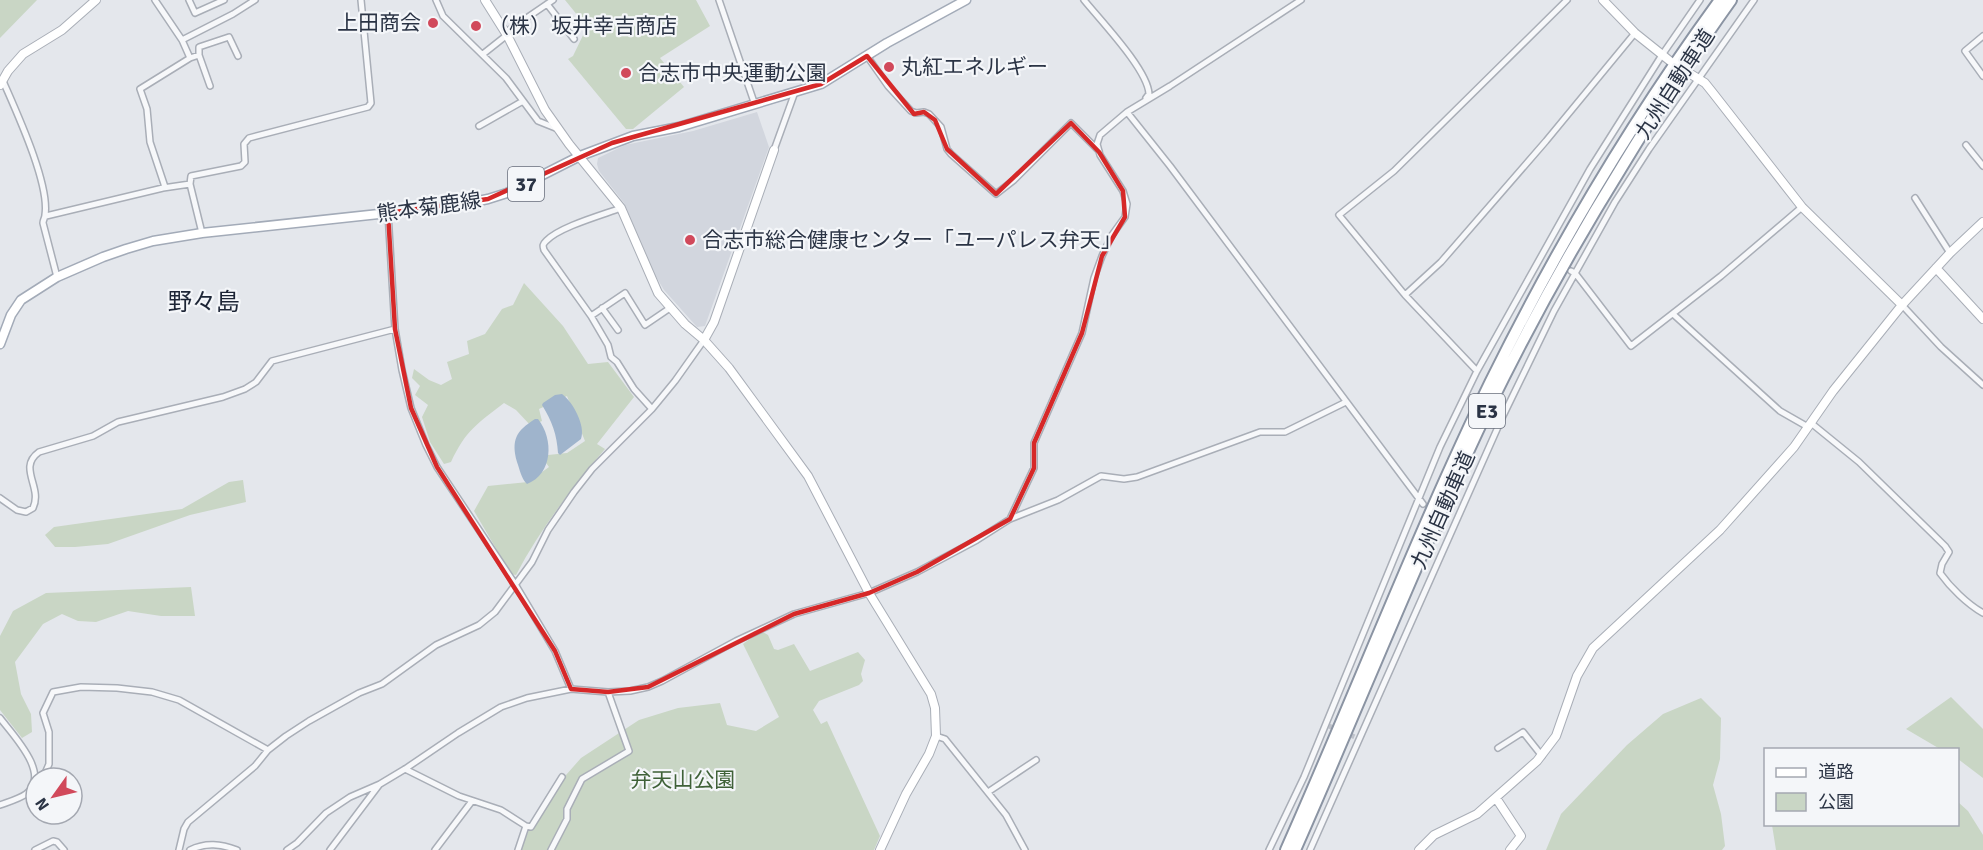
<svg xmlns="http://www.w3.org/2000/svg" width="1983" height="850" viewBox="0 0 1983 850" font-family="Signika,'Noto Sans JP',sans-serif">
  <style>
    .built { fill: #d2d6de }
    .green { fill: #c9d6c5 }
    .water { fill: #9fb4cc }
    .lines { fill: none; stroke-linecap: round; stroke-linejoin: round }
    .street-tunnel { stroke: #bfc3cb; stroke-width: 5; stroke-dasharray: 5 2.5; stroke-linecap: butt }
    .street-casing { stroke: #a9aeb7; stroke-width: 8 }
    .secondary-casing { stroke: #a9aeb7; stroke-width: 10 }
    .primary-casing { stroke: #a3abb8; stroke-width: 11 }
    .highway-casing { stroke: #8b94a3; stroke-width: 14 }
    .street { stroke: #f7f8fa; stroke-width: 5 }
    .secondary { stroke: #fff; stroke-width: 8 }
    .primary { stroke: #fff; stroke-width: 8 }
    .highway { stroke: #fff; stroke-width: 10 }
    .marked { fill: none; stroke: #d62828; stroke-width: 4.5; stroke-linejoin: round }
    .poi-dot { fill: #d1495b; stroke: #f4f6f9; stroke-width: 2 }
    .labels { text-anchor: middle; stroke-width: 4.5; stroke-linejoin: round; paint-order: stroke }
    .shield { fill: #f4f6f9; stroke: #676e7b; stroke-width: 1.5 }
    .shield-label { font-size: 20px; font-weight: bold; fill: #2b3445 }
    .poi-label { font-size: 21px; fill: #2b3445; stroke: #f4f6f9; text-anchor: start }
    .street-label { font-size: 21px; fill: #2b3445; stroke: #f4f6f9 }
    .park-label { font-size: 21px; fill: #3f6138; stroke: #f4f6f9 }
    .quarter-label { font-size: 24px; fill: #1d2536; stroke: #f4f6f9 }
  </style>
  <rect width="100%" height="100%" fill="#e4e7ec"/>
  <path class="built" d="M757 112 769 147 705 326 697 327 664 290 652 270 624 203 599 171 597 164 598 158 625 145 693 131Z"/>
  <path class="green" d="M0 0H37L0 38Z
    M565 0H696L710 26 660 58 684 87 633 129H626L568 59 573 56 587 27Z
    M524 283 563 326 588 364 608 362 634 397 597 444 605 449C572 488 540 529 516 575L511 574 474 511 488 486 528 482 549 467 544 460 548 455 567 453 585 441 567 396 539 409 542 421 531 426 516 410 504 403C477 424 466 430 451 462L444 464 430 442 422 417 428 405 415 395 420 386 412 378 414 369 429 380 441 385 452 379 447 362 469 354 467 341 485 334 502 309 513 305Z
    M243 480 246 502 190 515 108 544 75 547H55L45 535 54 527 182 509 229 482Z
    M191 587 195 616H161L128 611 96 622 78 621 62 614 43 624 15 662 21 694 31 714 32 732 22 738 0 710V636L13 611 46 593Z
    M761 631 768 635 774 649 778 650 794 644 810 671 858 652 865 660 861 674 863 681 859 685 819 701 813 710 821 724 827 721 880 836 874 850H520L529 830 566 775 581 758 639 720 678 708 720 703 727 725 756 731 779 717 743 644Z
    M1951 697 1983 729V778L1958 759V750L1940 749 1906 729Z
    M1701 698 1721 718 1720 759 1713 785 1721 814 1725 846 1722 850H1546L1561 814 1627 745 1663 714Z
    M1958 802 1968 811 1983 835V850H1776L1772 825 1958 824Z"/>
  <path class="water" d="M562 394C573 402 586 426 581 439L560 455 558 453C557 435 552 421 542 405L543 403 555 395Z
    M535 419H538C554 439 553 474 527 484 521 478 520 470 517 462 511 440 516 431 535 419Z"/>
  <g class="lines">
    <path class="street-tunnel" d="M1436 521 1444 532
      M1329 726 1355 737"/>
    <g class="street-casing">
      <path id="street" d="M155 0 182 40 190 58
        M189 0 195 13 224 0
        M436 0 443 16 506 78 538 121 558 129
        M719 0 755 105
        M1084 0C1101 21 1148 70 1149 94L1146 98
        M547 4 574 39
        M1983 36 1965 51 1983 76
        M182 40 233 14 255 0
        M483 54 507 35 509 30 553 0
        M199 55V47L229 37 238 56
        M867 56 888 86 911 111 916 113 924 112 929 114 941 127 947 149 951 154 996 194 1014 180 1071 123 1099 151
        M3 81C16 111 50 184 45 215 45 218 43 220 43 223L57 277
        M1127 112 1170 166 1423 504
        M479 126 523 101
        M1966 145 1983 166
        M774 150 795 92
        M165 187 150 142 147 109 140 89 190 58 199 55 210 86
        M1915 198 1950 253
        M621 208C602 215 559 227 546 241 542 245 543 246 544 250L591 316 608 345 611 357 617 362 634 389 652 409
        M46 216 163 188 190 184
        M202 233 190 184 191 176 241 166 245 162 244 144 249 138 368 107 371 103 361 0
        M1571 271 1575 273 1631 346 1721 276 1802 207
        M1405 295 1441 262 1546 141 1635 33
        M1902 305 1941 347 1983 385
        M602 308 618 330
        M1673 314 1780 411 1808 427
        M591 316 625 293 645 325 670 308
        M395 329 402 370 411 408 426 445 437 467 515 584 555 651 571 689
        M1477 371 1405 295 1339 215 1394 171 1567 0
        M1811 423 1859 462 1945 546 1949 552 1942 564 1940 573C1950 587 1967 604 1983 613
        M0 498 17 510 26 512 33 508C43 487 17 468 39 452L93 436 118 422 223 397 245 389 256 382 272 361 395 329 388 213
        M1010 519 1034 468V443L1082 333 1094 278 1102 256 1112 235 1125 217 1127 204 1123 191 1100 155 1097 144 1100 135 1127 112 1170 86 1301 0
        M0 718C13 735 52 775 26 794 19 799 8 802 0 805
        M936 736 945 739 1006 815 1025 850
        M1498 748 1523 732 1542 756
        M405 769 459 796 501 810 526 826 518 850
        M43 778 49 764V732L43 713 53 692 81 687 117 688 152 692 179 700 268 750
        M988 792 1036 760
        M526 826 531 827 562 777
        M35 850 53 841 57 842 64 850
        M179 850 184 829 188 822 255 766 268 750 286 736 309 721 359 693 382 684 436 645 479 625 495 612 532 562 548 530 574 492 592 469 652 409 675 381 704 340
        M190 850C206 842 221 844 237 850
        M287 850 297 843 326 813 350 797 380 784 405 769 458 733 501 707 527 698 571 689 608 692 630 691 648 687 662 681 736 641 794 614 869 593 917 572 977 540 1010 519 1058 500 1101 476 1124 479 1137 477 1260 432H1285L1346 402
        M330 850 379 785
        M435 850 472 801
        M551 850 567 819V809L582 779 629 751 608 692
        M1269 850 1304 777 1440 447 1477 371 1590 169 1662 55 1700 0
        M1310 850 1502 418 1554 311 1615 202 1649 149 1754 0"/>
    </g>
    <g class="secondary-casing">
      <path id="secondary" d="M485 0 507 35 545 110 569 144 621 208 658 293 685 324 704 340 729 368 808 476 869 593 931 694 935 708 936 736 929 754 906 794 880 850
        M1603 0 1635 33 1670 61
        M1689 73 1705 83 1713 93 1802 207 1902 305
        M0 85 8 71 23 54 62 30 96 0
        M1936 268 1983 319
        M704 340 714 322 774 150
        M1496 798 1521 836 1510 850
        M1419 850 1434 835 1477 814 1537 761 1556 736 1577 676 1593 648 1720 530 1794 447 1833 391 1902 305 1950 253 1983 222"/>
    </g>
    <g class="primary-casing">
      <path id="primary" d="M0 344 11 315 21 300 57 277 103 257 126 249 153 241 202 233 453 206 488 199 507 193 580 156 633 136 679 127 821 84 887 43 966 0"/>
    </g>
    <g class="highway-casing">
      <path id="highway" d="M1286 850C1355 695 1416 536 1490 383 1555 251 1633 119 1720 0
        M1295 850C1360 703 1419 554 1488 409 1529 325 1574 244 1623 165 1657 109 1693 53 1731 0"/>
    </g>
    <use href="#street" class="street"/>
    <use href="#secondary" class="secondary"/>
    <use href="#primary" class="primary"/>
    <use href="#highway" class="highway"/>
  </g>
  <path class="marked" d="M867 56 914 114 924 112 935 120 947 149 996 194 1071 123 1099 152 1123 191 1125 217 1102 256 1082 333 1034 443V468L1010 519 917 572 869 593 794 614 648 687 608 692 571 689 555 651 437 467 411 408 395 329 388 213 488 199 612 143 821 84Z"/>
  <g class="poi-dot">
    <circle cx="433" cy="23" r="6"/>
    <circle cx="476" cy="26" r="6"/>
    <circle cx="889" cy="67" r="6"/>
    <circle cx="626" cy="73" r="6"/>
    <circle cx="690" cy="240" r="6"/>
  </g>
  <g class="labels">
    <g class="shield">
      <rect x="508" y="167" width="36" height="34" rx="4.5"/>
      <rect x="1469" y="394" width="36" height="34" rx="4.5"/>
    </g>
    <g class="shield-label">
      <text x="526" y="191">37</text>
      <text x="1487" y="418">E3</text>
    </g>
    <g class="poi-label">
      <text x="421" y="30" text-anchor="end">上田商会</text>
      <text x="488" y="33">（株）坂井幸吉商店</text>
      <text x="901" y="74">丸紅エネルギー</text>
      <text x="638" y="80">合志市中央運動公園</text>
      <text x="702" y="247">合志市総合健康センター「ユーパレス弁天」</text>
    </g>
    <g class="street-label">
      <text transform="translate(1675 84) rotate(-57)" y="7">九州自動車道</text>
      <text transform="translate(429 207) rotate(-8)" y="7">熊本菊鹿線</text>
      <text transform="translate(1443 510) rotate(-66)" y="7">九州自動車道</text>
    </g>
    <g class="park-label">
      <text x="683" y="787">弁天山公園</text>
    </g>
    <g class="quarter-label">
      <text x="204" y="310">野々島</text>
    </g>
  </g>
  <rect x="1764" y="748" width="195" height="78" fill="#f4f6f9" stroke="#a4a8b1" stroke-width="1.5"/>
  <rect x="1776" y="768" width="30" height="9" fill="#ffffff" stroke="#a4a8b1" stroke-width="1.5"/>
  <text x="1818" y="778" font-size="18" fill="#2b3445">道路</text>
  <rect x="1776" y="793" width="30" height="18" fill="#c9d6c5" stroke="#a4a8b1" stroke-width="1.5"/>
  <text x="1818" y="808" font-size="18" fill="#2b3445">公園</text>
  <g transform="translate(54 796) rotate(236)"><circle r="28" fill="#f4f6f9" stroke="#a4a8b1" stroke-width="1.5"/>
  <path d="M0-4.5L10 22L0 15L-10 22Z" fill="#d1495b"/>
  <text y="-9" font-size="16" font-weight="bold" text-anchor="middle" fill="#2b3445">N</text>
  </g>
</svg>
